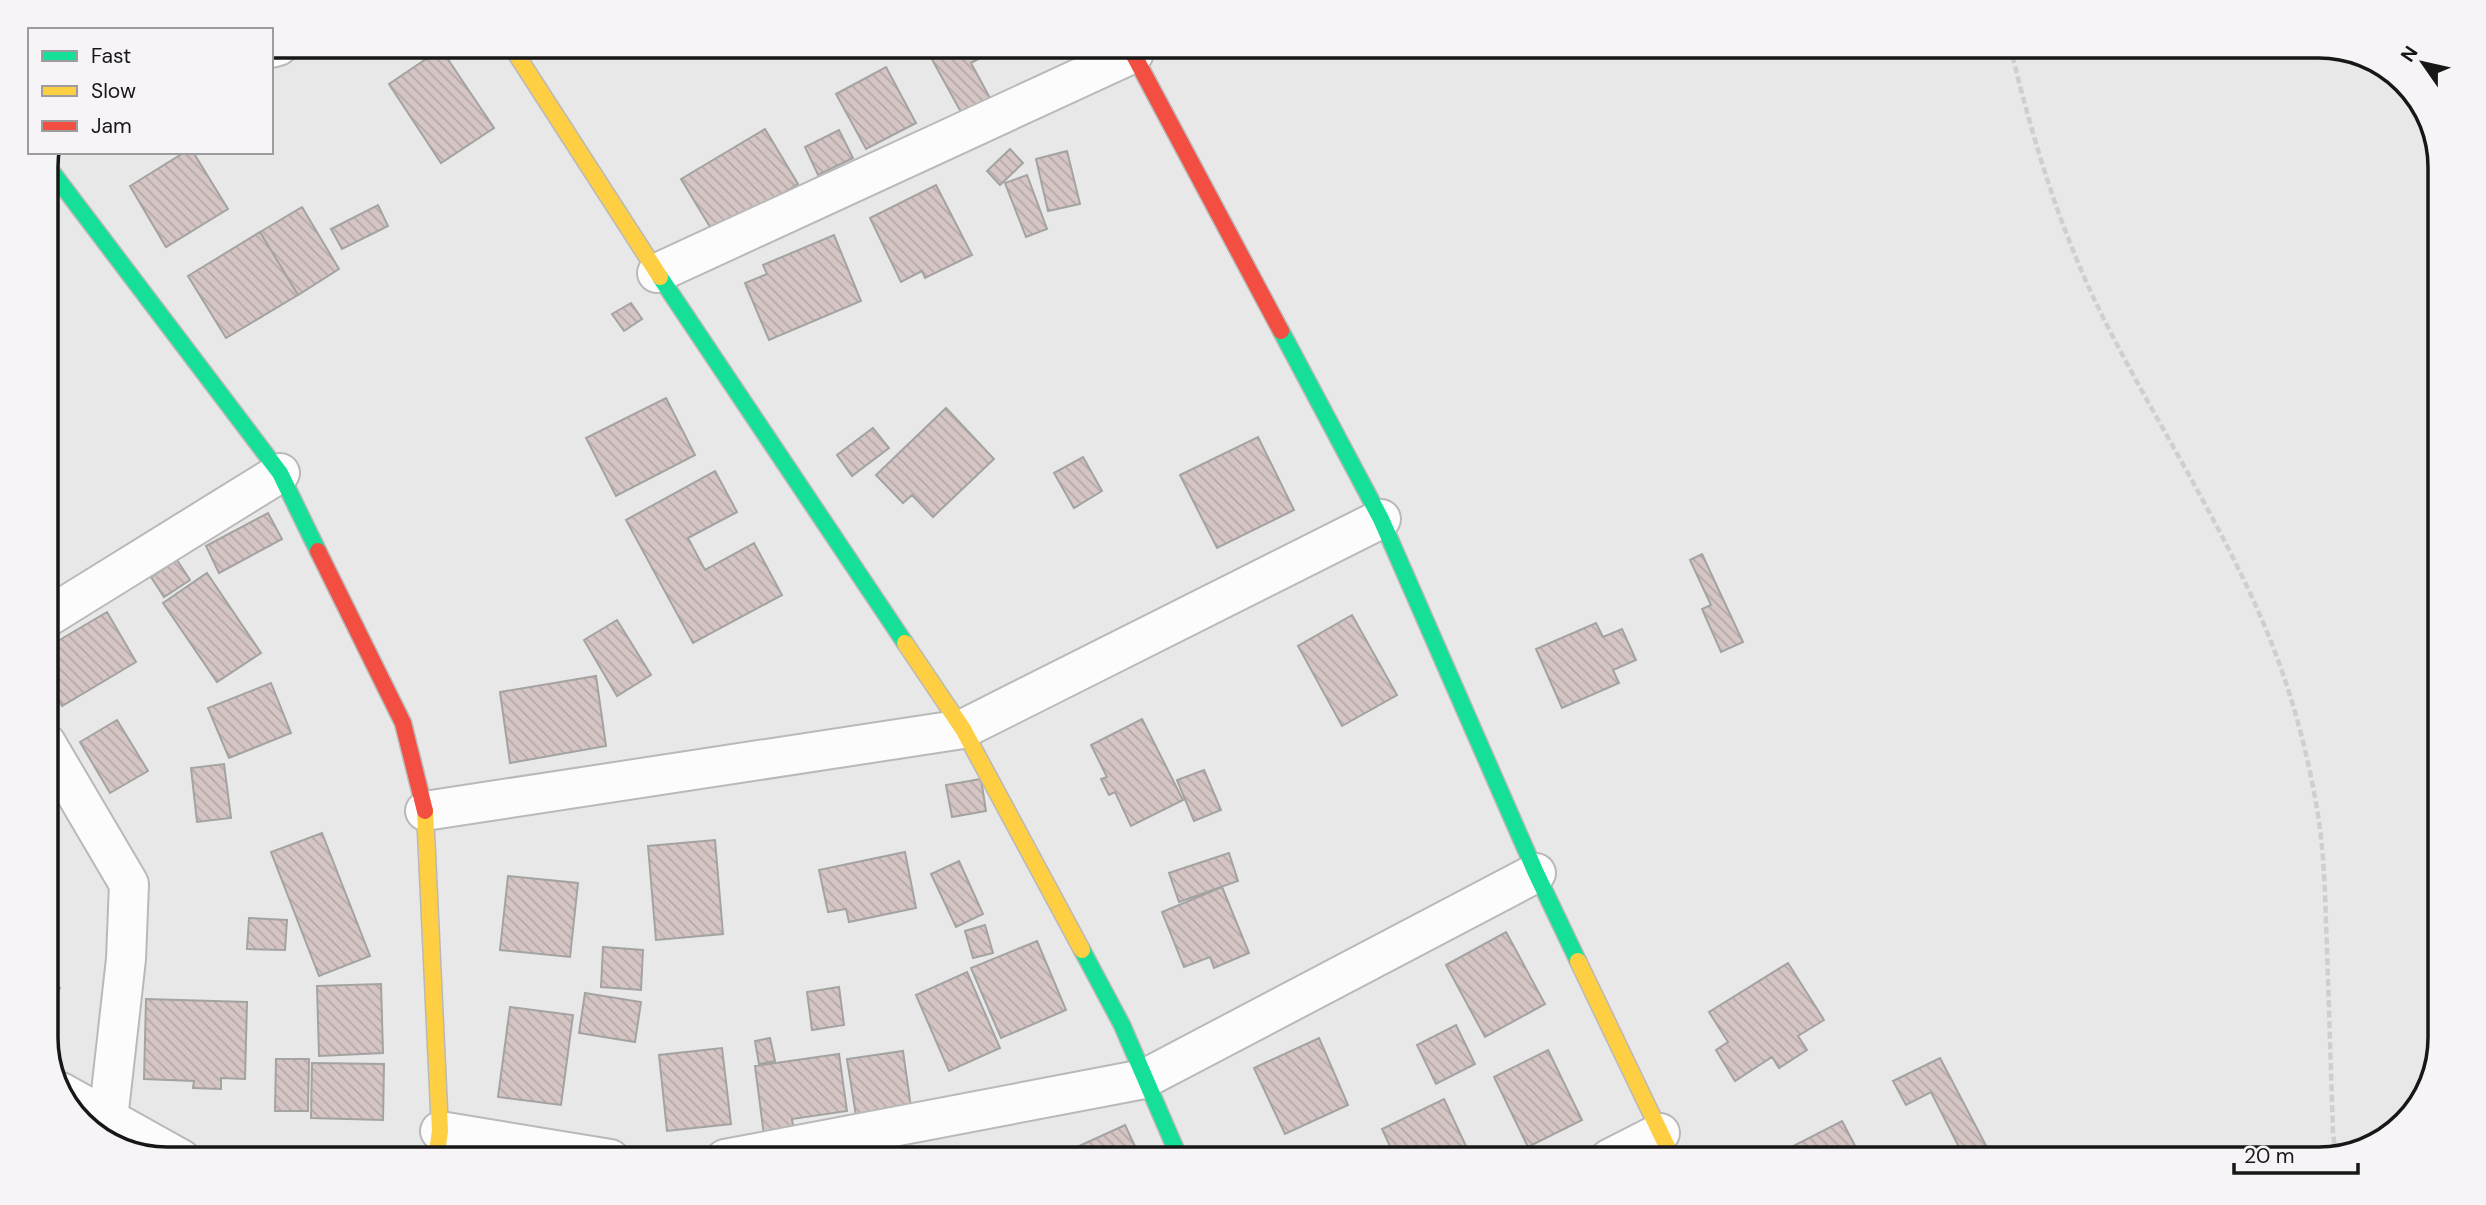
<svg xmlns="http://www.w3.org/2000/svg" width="2486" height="1205" viewBox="0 0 2486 1205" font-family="'DM Sans',sans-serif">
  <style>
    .building { fill: url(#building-back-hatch); stroke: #a3a3a2; stroke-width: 2 }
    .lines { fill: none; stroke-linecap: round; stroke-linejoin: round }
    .street-casing { stroke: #b9b9b9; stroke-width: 42 }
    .fast-casing { stroke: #b9b9b9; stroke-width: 19 }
    .slow-casing { stroke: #b9b9b9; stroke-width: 19 }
    .jam-casing { stroke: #b9b9b9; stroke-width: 19 }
    .path { stroke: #cfcfd0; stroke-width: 4.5; stroke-dasharray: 7 3.5; stroke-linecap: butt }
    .street { stroke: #fcfcfc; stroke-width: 38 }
    .fast { stroke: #16e098; stroke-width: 16 }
    .slow { stroke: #ffcf43; stroke-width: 16 }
    .jam { stroke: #f24e42; stroke-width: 16 }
    .rim { fill: none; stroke: #181718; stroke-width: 3.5 }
  </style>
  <defs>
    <pattern id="building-back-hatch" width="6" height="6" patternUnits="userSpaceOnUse" patternTransform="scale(1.75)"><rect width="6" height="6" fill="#d5c5c4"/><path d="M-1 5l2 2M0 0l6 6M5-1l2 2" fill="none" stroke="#b6a8a8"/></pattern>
  </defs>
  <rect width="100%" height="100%" fill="#e8e8e8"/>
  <path class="building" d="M945 46H1002L971 63 990 98 962 114 929 54Z
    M441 49 494 128 441 163 389 84Z
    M886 67 916 123 866 149 836 94Z
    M765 129 798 184 715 235 681 179Z
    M839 130 853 158 818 175 805 147Z
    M1010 149 1023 163 1000 185 987 171Z
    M1067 151 1080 204 1048 211 1036 159Z
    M185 152H193L228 209 166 247 130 186Z
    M1027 175 1047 229 1026 237 1005 183Z
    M936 185 972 255 925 278 922 271 901 282 870 218Z
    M378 205 388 226 342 249 331 229Z
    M302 207 339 269 298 295 260 232Z
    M260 232 298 295 226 338 188 276Z
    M834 235 861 301 769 340 745 283 767 274 763 265Z
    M631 303 642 319 624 331 612 314Z
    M666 398 695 455 616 496 586 438Z
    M946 408 994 459 933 517 912 495 903 503 876 475Z
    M873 428 889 448 852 476 837 455Z
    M1258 437 1294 510 1217 548 1180 475Z
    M1083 457 1102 491 1074 508 1054 473Z
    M715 471 737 512 688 538 705 570 754 543 782 595 693 643 626 520Z
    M268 513 282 539 219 573 206 546Z
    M1702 554 1743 642 1721 652 1702 609 1711 605 1690 560Z
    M177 560 190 580 164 597 151 577Z
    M207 573 261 653 217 682 163 603Z
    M107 612 136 662 62 706 46 678V648Z
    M1352 615 1397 695 1342 726 1298 646Z
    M617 620 651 675 617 696 584 640Z
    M1596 623 1603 637 1622 629 1636 660 1613 670 1619 683 1562 708 1536 649Z
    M596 676 606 746 510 763 500 692Z
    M271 683 291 733 229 758 208 708Z
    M1142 719 1183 800 1131 826 1115 792 1109 795 1101 779 1107 777 1091 745Z
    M117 720 148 771 110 793 80 742Z
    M224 764 231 818 197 822 191 768Z
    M1204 770 1221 810 1194 821 1177 780Z
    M981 779 986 811 952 817 946 785Z
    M322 833 370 956 319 976 271 852Z
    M715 840 723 934 656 940 648 846Z
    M905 852 916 908 849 922 846 909 828 912 819 870Z
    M1229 853 1238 881 1179 902 1169 873Z
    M959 861 983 914 956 927 931 874Z
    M508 876 578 883 570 957 500 950Z
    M1222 887 1249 953 1214 968 1210 957 1184 967 1162 912Z
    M249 918 287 920 285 950 247 949Z
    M985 925 993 953 973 958 965 931Z
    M1506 932 1545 1004 1485 1037 1446 965Z
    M1037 941 1066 1010 1001 1038 971 968Z
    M603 947 643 950 641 990 601 987Z
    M1788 963 1824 1020 1798 1036 1807 1050 1779 1068 1772 1057 1735 1081 1716 1050 1728 1042 1709 1012Z
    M967 972 1000 1048 949 1071 916 995Z
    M46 978 60 988 46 1010Z
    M381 984 383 1053 319 1056 317 986Z
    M839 987 844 1025 812 1030 807 992Z
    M585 993 641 1002 635 1042 579 1033Z
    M146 999 247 1002 245 1079 221 1078V1089L193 1088 194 1081 144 1079Z
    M510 1007 573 1015 561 1105 498 1097Z
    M1456 1025 1475 1064 1436 1084 1417 1045Z
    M770 1038 775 1061 759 1064 755 1041Z
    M1319 1038 1348 1105 1285 1134 1254 1068Z
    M722 1048 731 1124 667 1131 659 1055Z
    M1548 1050 1582 1120 1528 1147 1494 1077Z
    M903 1051 911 1108 856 1116 847 1059Z
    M839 1054 847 1111 792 1119 795 1139 765 1143 755 1066Z
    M1940 1058 1993 1159H1965L1931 1092 1906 1105 1893 1081Z
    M276 1059H309L308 1111H275Z
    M312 1063 384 1064 383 1120 311 1118Z
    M1444 1099 1472 1159H1396L1382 1129Z
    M1842 1121 1862 1159H1779L1776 1155Z
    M1125 1125 1141 1159H1056L1055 1157Z
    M956 1152 957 1159H930L929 1155Z"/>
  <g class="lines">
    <g class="street-casing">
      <path id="street" d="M271 48 278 46
        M657 273 1134 53
        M46 618 280 473
        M46 743 129 884 126 959 108 1119
        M425 811 963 729 1381 519
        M61 1092 181 1159
        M440 1131 610 1159
        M725 1159 1144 1079 1536 873
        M1609 1159 1660 1133"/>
    </g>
    <g class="fast-casing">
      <path id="fast" d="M46 164 280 473 318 551
        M660 277 905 643
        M1281 331 1381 519 1536 873 1578 961
        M1082 950 1122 1025 1180 1159"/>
    </g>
    <g class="slow-casing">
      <path id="slow" d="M511 46 660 277
        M905 643 963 729 1082 950
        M425 811 440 1131 436 1159
        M1578 961 1673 1159"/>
    </g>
    <g class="jam-casing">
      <path id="jam" d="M1129 46 1281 331
        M318 551 403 723 425 811"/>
    </g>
    <path class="path" d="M2010 46C2031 133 2057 221 2096 303 2157 429 2244 553 2287 686 2300 726 2310 767 2317 809 2325 855 2325 902 2327 948 2329 1009 2331 1071 2333 1133L2336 1155"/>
    <use href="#street" class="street"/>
    <use href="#fast" class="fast"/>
    <use href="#slow" class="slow"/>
    <use href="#jam" class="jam"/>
  </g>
  <path d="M0 0H2486V1205H0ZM167 58H2319A109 109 0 0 1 2428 167V1038A109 109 0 0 1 2319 1147H167A109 109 0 0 1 58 1038V167A109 109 0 0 1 167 58Z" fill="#f6f4f7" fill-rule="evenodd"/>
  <path class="rim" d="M167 58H2319A109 109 0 0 1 2428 167V1038A109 109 0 0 1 2319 1147H167A109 109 0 0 1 58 1038V167A109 109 0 0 1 167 58Z"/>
  <rect x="28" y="28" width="245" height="126" fill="#f6f4f7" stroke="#9d9c9e" stroke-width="2"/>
  <rect x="42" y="51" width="35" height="10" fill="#16e098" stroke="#9d9c9e" stroke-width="2"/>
  <text x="91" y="63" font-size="21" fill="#181718">Fast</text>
  <rect x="42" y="86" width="35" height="10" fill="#ffcf43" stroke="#9d9c9e" stroke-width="2"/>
  <text x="91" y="98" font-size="21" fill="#181718">Slow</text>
  <rect x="42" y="121" width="35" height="10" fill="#f24e42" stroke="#9d9c9e" stroke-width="2"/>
  <text x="91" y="133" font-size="21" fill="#181718">Jam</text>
  <g transform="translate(2423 63) rotate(304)" stroke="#f6f4f7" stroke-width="5" paint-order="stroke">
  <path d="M0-5L12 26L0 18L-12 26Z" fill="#181718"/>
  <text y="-10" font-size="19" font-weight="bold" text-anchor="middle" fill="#181718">N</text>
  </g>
  <path d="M2234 1163v10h124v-10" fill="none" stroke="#181718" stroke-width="3.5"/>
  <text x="2244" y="1163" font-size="21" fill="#181718" stroke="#f6f4f7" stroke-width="5" paint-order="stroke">20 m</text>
</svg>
